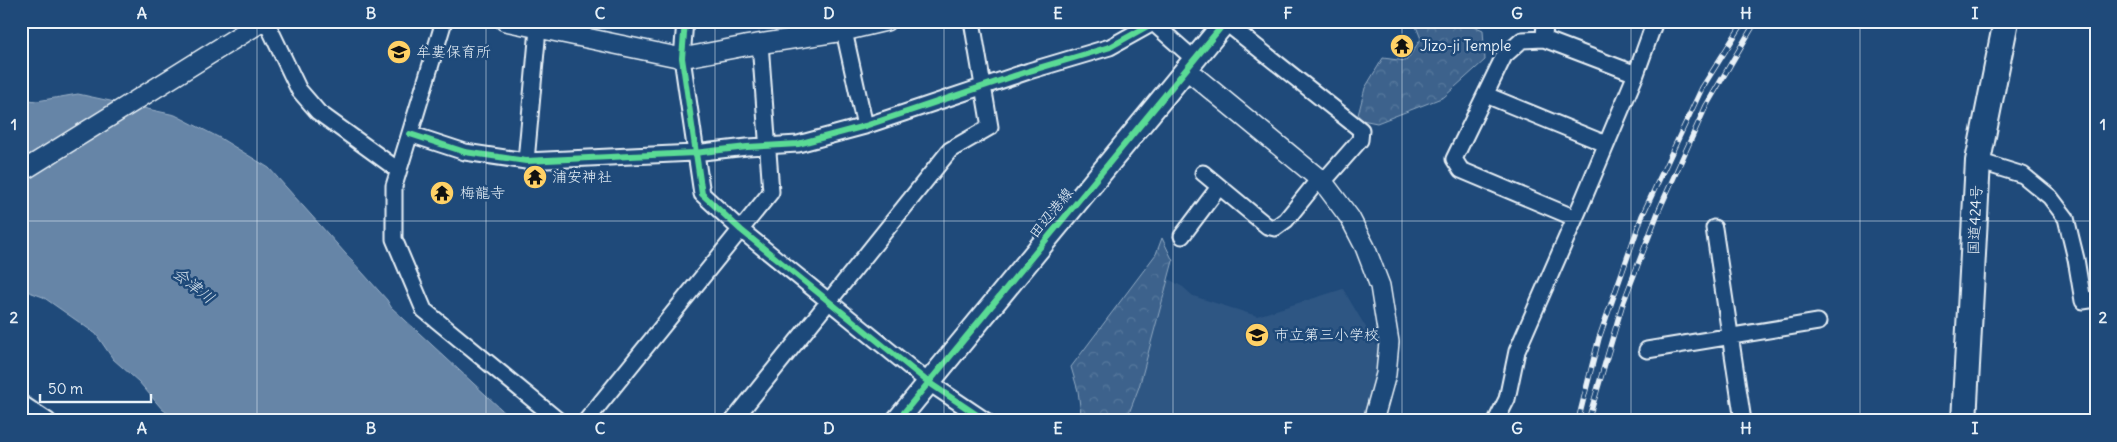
<svg xmlns="http://www.w3.org/2000/svg" width="2117" height="442" viewBox="0 0 2117 442" font-family="Delius,'Klee One',sans-serif">
  <style>
    .built { fill: #2e5683 }
    .forest { fill: url(#forest-crowns); stroke: #92aac2 }
    .water { fill: #6685a7; stroke: #9ab0c7 }
    .lines { fill: none; stroke-linecap: round; stroke-linejoin: round }
    .minor-casing { stroke: #e8f1f8; stroke-width: 19 }
    .tertiary-casing { stroke: #e8f1f8; stroke-width: 22 }
    .secondary-casing { stroke: #e8f1f8; stroke-width: 25 }
    .trunk-casing { stroke: #e8f1f8; stroke-width: 28 }
    .minor { stroke: #1f4a7a; stroke-width: 15 }
    .tertiary { stroke: #1f4a7a; stroke-width: 19 }
    .secondary { stroke: #1f4a7a; stroke-width: 21 }
    .trunk { stroke: #1f4a7a; stroke-width: 24 }
    .rail-casing { stroke: #e8f1f8; stroke-width: 5.5 }
    .rail { stroke: #1f4a7a; stroke-width: 4; stroke-dasharray: 11; stroke-linecap: butt }
    .cycleway-casing { stroke: #1f4a7a; stroke-width: 9 }
    .cycleway { stroke: #5adb95; stroke-width: 6 }
    .grid { fill: none; stroke: #e8f1f8; stroke-width: 1; stroke-opacity: 0.55 }
    .labels { text-anchor: middle; stroke-width: 5; stroke-linejoin: round; paint-order: stroke }
    .poi-label { font-size: 15px; fill: #e8f1f8; stroke: #1f4a7a; text-anchor: start }
    .street-label { font-size: 15px; fill: #e8f1f8; stroke: #1f4a7a }
    .water-label { font-size: 16px; font-style: italic; fill: #d4e1ec; stroke: #1f4a7a }
    .neatline { fill: none; stroke: #e8f1f8; stroke-width: 2 }
    .grid-label { font-size: 16px; text-anchor: middle; font-weight: bold; fill: #e8f1f8 }
  </style>
  <defs>
    <pattern id="forest-crowns" width="20" height="18" patternUnits="userSpaceOnUse" patternTransform="scale(1.25)"><rect width="20" height="18" fill="#3c628c"/><path d="M2 6a3 3 0 1 1 6 0M12 15a3 3 0 1 1 6 0" fill="none" stroke="#58799d"/></pattern>
  </defs>
  <rect width="100%" height="100%" fill="#1f4a7a"/>
  <filter id="ink" filterUnits="userSpaceOnUse"><feTurbulence type="fractalNoise" baseFrequency=".02" numOctaves="2"/><feDisplacementMap in="SourceGraphic" scale="10" xChannelSelector="R" yChannelSelector="G"/><feConvolveMatrix kernelMatrix="1 2 1 2 8 2 1 2 1" color-interpolation-filters="sRGB"/></filter>
  <g filter="url(#ink)">
    <path class="built" d="M1156 272 1183 287 1193 296 1257 316 1343 289 1381 353 1367 421H1125Z"/>
    <path class="forest" d="M1414 21H1463L1483 30 1485 60 1444 97 1377 123 1357 119 1365 88 1383 58 1406 61 1421 39Z
      M1162 238 1173 261 1139 387 1126 421H1082L1078 391 1071 367 1156 254Z"/>
    <path class="water" d="M78 94 175 115 220 138 269 168 387 300 391 307 514 421H178L162 409 139 382 113 359 96 334 43 297 21 289V99L37 101Z"/>
    <g class="lines">
      <g class="minor-casing">
        <path id="minor" d="M266 21 299 90 318 112 398 170
          M444 21 394 186V239L424 310 559 421
          M685 21 682 58 702 194 741 230 928 382 986 421
          M1151 21 1194 59
          M1225 22 1361 130 1360 140 1323 182
          M844 31 865 126
          M1544 39 1545 21
          M1486 95 1606 144
          M410 134 465 152 526 161 694 153 747 147 798 144 865 126 1029 71 1110 47 1153 23
          M526 161 538 29 540 21
          M1978 161 2023 175 2050 197 2066 218 2076 259 2083 301 2096 299
          M1203 173 1267 226 1275 228 1286 220 1319 179
          M1575 218 1461 170 1454 159 1504 56 1522 40 1544 39 1636 74
          M1714 228 1743 421
          M1182 236 1219 187
          M1647 350 1818 322
          M21 403 48 421
          M586 421 771 192 760 43
          M733 421 950 150 990 127 972 21
          M1496 421 1507 399 1517 351 1583 200 1636 74 1655 21"/>
      </g>
      <g class="tertiary-casing">
        <path id="tertiary" d="M505 21 682 58 745 46 844 31 886 21
          M1186 69 1323 182 1350 218 1365 247 1380 286 1389 342 1386 374 1373 421
          M21 172 263 21"/>
      </g>
      <g class="secondary-casing">
        <path id="secondary" d="M897 421 1226 21"/>
      </g>
      <g class="trunk-casing">
        <path id="trunk" d="M1964 421 1978 161 2006 21"/>
      </g>
      <use href="#minor" class="minor"/>
      <use href="#tertiary" class="tertiary"/>
      <use href="#secondary" class="secondary"/>
      <use href="#trunk" class="trunk"/>
      <g class="rail-casing">
        <path id="rail" d="M1578 421 1599 338 1642 216 1702 88 1744 21
          M1588 421 1622 306 1659 210 1706 106 1756 21"/>
      </g>
      <use href="#rail" class="rail"/>
      <g class="cycleway-casing">
        <path id="cycleway" d="M685 21 682 58 702 194 741 230 928 382 986 421
          M410 134 465 152 526 161 694 153 747 147 798 144 865 126 1029 71 1110 47 1153 23 1151 21
          M897 421 1226 21"/>
      </g>
      <use href="#cycleway" class="cycleway"/>
    </g>
  </g>
  <path class="grid" d="M257 21V421M486 21V421M715 21V421M944 21V421M1173 21V421M1402 21V421M1631 21V421M1860 21V421M21 221H2096"/>
  <defs>
    <g id="temple-disc" transform="scale(1.25)"><circle r="9.5" fill="#ffd166" stroke="#1f4a7a"/><path d="M0-6L5-2H3V0L6.5 2.5H4V6H1.5V3h-3V6H-4V2.5H-6.5L-3 0V-2H-5Z" fill="#111"/></g>
    <g id="school-disc" transform="scale(1.25)"><circle r="9.5" fill="#ffd166" stroke="#1f4a7a"/><path d="M0-5L7-2L0 1L-7-2ZM-4 1L0 2.5L4 1V4Q0 6-4 4Z" fill="#111"/></g>
  </defs>
  <g fill-rule="evenodd">
    <use href="#temple-disc" x="1402" y="46"/>
    <use href="#school-disc" x="399" y="52"/>
    <use href="#temple-disc" x="535" y="177"/>
    <use href="#temple-disc" x="442" y="193"/>
    <use href="#school-disc" x="1257" y="335"/>
  </g>
  <g class="labels">
    <g class="poi-label">
      <text x="1420" y="51">Jizo-ji Temple</text>
      <text x="416" y="57">牟婁保育所</text>
      <text x="552" y="182">浦安神社</text>
      <text x="460" y="198">梅龍寺</text>
      <text x="1274" y="340">市立第三小学校</text>
    </g>
    <g class="street-label">
      <text transform="translate(1051 213) rotate(-51)" y="5">田辺港線</text>
      <text transform="translate(1975 220) rotate(-87)" y="5">国道424号</text>
    </g>
    <g class="water-label">
      <text transform="translate(194 285) rotate(38)" y="6">会津川</text>
    </g>
  </g>
  <rect width="2117" height="442" fill="none" stroke="#1f4a7a" stroke-width="55"/>
  <path d="M40 394v8h111v-8" fill="none" stroke="#e8f1f8" stroke-width="2.5"/>
  <text x="48" y="394" font-size="15" fill="#e8f1f8" stroke="#1f4a7a" stroke-width="4" paint-order="stroke">50 m</text>
  <rect x="28" y="28" width="2062" height="386" class="neatline"/>
  <g class="grid-label">
    <text x="142" y="19">A</text>
    <text x="371" y="19">B</text>
    <text x="600" y="19">C</text>
    <text x="829" y="19">D</text>
    <text x="1058" y="19">E</text>
    <text x="1288" y="19">F</text>
    <text x="1517" y="19">G</text>
    <text x="1746" y="19">H</text>
    <text x="1975" y="19">I</text>
    <text x="14" y="130">1</text>
    <text x="2103" y="130">1</text>
    <text x="14" y="323">2</text>
    <text x="2103" y="323">2</text>
    <text x="142" y="434">A</text>
    <text x="371" y="434">B</text>
    <text x="600" y="434">C</text>
    <text x="829" y="434">D</text>
    <text x="1058" y="434">E</text>
    <text x="1288" y="434">F</text>
    <text x="1517" y="434">G</text>
    <text x="1746" y="434">H</text>
    <text x="1975" y="434">I</text>
  </g>
</svg>
